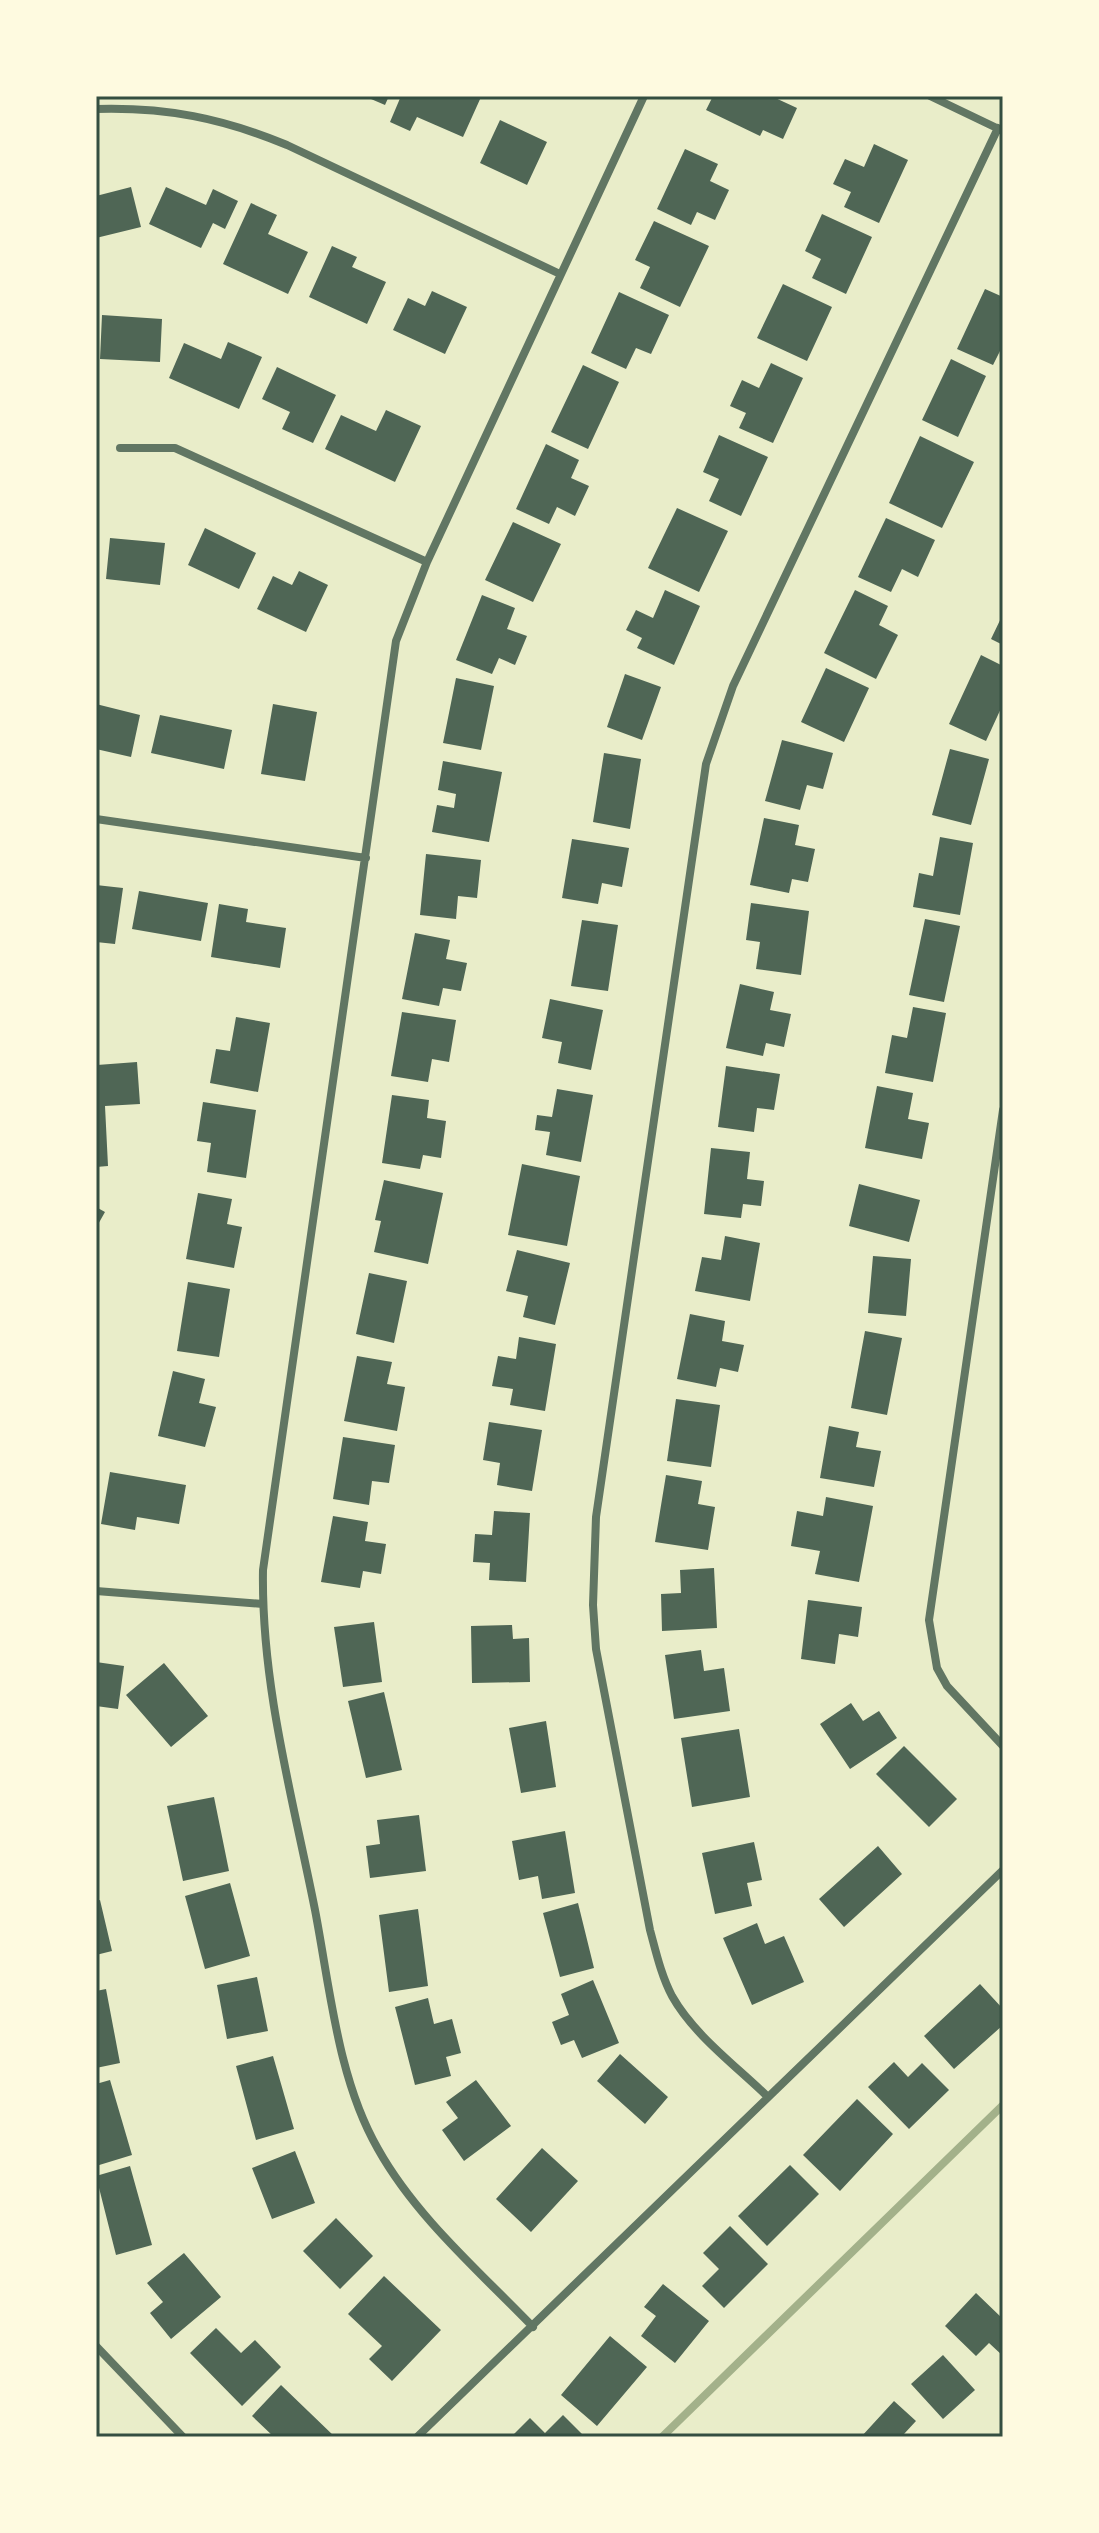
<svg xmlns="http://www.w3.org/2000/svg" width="1099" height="2533" viewBox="0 0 1099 2533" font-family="Mulish,sans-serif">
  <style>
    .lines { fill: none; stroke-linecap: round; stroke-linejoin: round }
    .stream { stroke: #a3b18a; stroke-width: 8 }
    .building { fill: #4f6655 }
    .minor { stroke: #617663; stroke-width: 8 }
    .neatline { fill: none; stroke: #344e41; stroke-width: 3 }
  </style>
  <rect width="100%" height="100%" fill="#e9edc9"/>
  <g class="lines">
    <path class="stream" d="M662 2437 1003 2105"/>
  </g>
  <path class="building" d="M364 96H389L385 105Z
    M401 96H479L481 97 463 137 417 117 410 131 390 122Z
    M713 96H771L797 108 783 139 763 130 760 136 706 110Z
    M500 120 547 142 527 185 480 163Z
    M874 144 908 160 879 223 844 207 851 192 833 184 845 159 864 167Z
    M685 149 718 164 710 181 729 190 715 220 697 212 691 225 657 209Z
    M131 187 141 227 96 238V196Z
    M166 187 206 205 213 189 238 201 225 229 213 223 201 248 149 224Z
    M251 203 277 215 268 234 308 252 288 294 223 264Z
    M822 214 872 237 846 294 812 278 821 259 805 251Z
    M654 221 709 246 680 307 640 288 650 267 635 260Z
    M332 246 357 257 352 267 386 282 367 324 309 297Z
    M783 284 832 307 807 361 757 338Z
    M985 289 1003 297V353L1000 351 993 365 957 349Z
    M432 291 467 307 445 354 393 330 408 298 425 306Z
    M619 292 669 315 651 354 636 348 626 369 591 353Z
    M102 315 162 319 160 362 100 359Z
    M228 342 262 357 239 409 169 378 184 343 221 359Z
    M951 359 986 376 958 437 922 420Z
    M771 363 803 378 773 443 739 428 746 413 730 406 742 380 759 388Z
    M583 365 619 382 588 449 551 432Z
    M277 367 336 395 313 443 282 429 290 412 262 399Z
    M386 410 421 426 395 482 325 449 341 415 376 431Z
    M719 435 768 457 741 516 709 501 719 479 703 472Z
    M920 436 974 462 942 528 889 503Z
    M546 444 579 460 571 478 589 486 575 516 557 507 549 524 516 509Z
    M677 508 728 531 699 592 648 568Z
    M886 518 935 540 918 577 902 569 891 592 858 577Z
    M513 522 561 544 533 602 485 580Z
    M205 528 256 553 239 589 188 565Z
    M110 538 165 543 160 585 106 579Z
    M299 571 328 585 306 632 257 609 273 576 292 585Z
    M665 590 700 606 674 665 637 648 642 638 626 630 636 610 653 618Z
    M855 590 888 606 879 625 898 635 876 679 824 653Z
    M482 595 515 608 507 629 527 636 515 665 499 658 492 674 456 660Z
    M1003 614V645L991 639Z
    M981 655 1003 666V704L986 741 949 724Z
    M826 668 869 688 844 742 801 722Z
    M625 674 661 687 642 740 607 727Z
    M456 678 494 686 481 750 443 743Z
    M96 704 140 715 131 757 96 749Z
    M273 704 317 712 305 781 261 774Z
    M160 715 232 730 224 769 151 753Z
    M782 740 833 753 823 789 807 785 800 810 765 801Z
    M950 749 989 759 971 825 932 815Z
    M604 753 641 759 630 829 593 822Z
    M443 761 502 772 489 842 432 832 437 805 454 808 456 794 438 790Z
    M764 818 799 825 795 845 815 849 808 882 792 879 789 893 750 885Z
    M940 837 973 843 960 915 913 907 919 873 933 876Z
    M572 839 629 848 622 887 602 883 598 904 562 898Z
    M426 854 481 860 477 898 458 896 456 919 420 915Z
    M96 885 123 888 115 944 96 942Z
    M139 891 208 903 201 941 132 929Z
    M751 903 809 911 801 975 756 969 760 942 746 940Z
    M219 904 248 909 246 922 286 928 280 968 211 957Z
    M925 919 960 926 944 1002 909 995Z
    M582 920 618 925 608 991 571 986Z
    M415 933 450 940 446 959 467 963 461 991 443 988 439 1006 402 999Z
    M740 984 774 992 770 1010 791 1014 784 1047 766 1043 763 1056 726 1048Z
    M550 999 603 1010 591 1070 558 1063 562 1042 542 1038Z
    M913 1007 946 1013 933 1082 885 1073 892 1035 907 1038Z
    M402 1012 456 1020 449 1062 432 1059 428 1082 391 1076Z
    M236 1017 270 1023 258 1092 210 1083 216 1049 230 1051Z
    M137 1062 140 1104 105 1106 108 1166 96 1167 97 1065Z
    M726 1066 780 1074 774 1110 757 1108 754 1132 718 1127Z
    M877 1086 913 1093 908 1119 929 1123 922 1159 865 1148Z
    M557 1089 593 1095 581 1162 546 1155 550 1132 535 1130 537 1115 552 1117Z
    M392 1095 429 1100 427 1118 446 1121 441 1158 423 1155 420 1169 382 1163Z
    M203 1102 256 1110 246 1178 207 1172 211 1143 197 1141Z
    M711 1148 750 1152 747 1179 764 1181 761 1206 743 1204 741 1218 704 1214Z
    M522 1164 580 1176 567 1246 508 1235Z
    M384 1180 443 1193 428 1264 374 1252 381 1221 375 1220Z
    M859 1184 920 1200 909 1242 849 1226Z
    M198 1193 232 1199 227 1224 242 1227 234 1268 186 1259Z
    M96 1207 105 1212 96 1228Z
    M725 1236 760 1243 750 1301 695 1291 702 1257 721 1260Z
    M517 1250 570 1263 555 1325 523 1317 528 1296 506 1291Z
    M873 1256 911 1259 906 1316 868 1313Z
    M369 1273 407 1281 394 1343 356 1334Z
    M188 1282 230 1289 219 1357 177 1351Z
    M690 1314 725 1321 722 1341 744 1345 738 1372 720 1368 716 1387 677 1379Z
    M865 1331 902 1338 887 1415 851 1408Z
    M519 1337 556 1344 545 1411 510 1405 513 1389 492 1386 498 1356 516 1359Z
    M357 1356 392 1362 387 1384 405 1387 397 1431 344 1421Z
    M173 1371 205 1379 199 1403 216 1407 205 1447 158 1436Z
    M676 1399 720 1405 711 1467 667 1461Z
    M489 1422 542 1430 532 1491 497 1485 500 1463 483 1460Z
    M829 1426 859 1432 856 1447 881 1451 874 1487 820 1478Z
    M343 1437 395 1445 389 1483 372 1481 369 1505 333 1499Z
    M110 1472 186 1485 179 1524 137 1517 135 1530 101 1524Z
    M666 1475 702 1481 698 1504 715 1507 708 1550 655 1542Z
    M826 1497 873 1506 859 1582 815 1574 820 1551 791 1546 797 1511 823 1516Z
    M494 1511 530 1513 526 1582 489 1580 490 1563 473 1562 475 1534 492 1535Z
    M333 1516 368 1522 365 1541 386 1544 381 1574 363 1571 360 1588 321 1582Z
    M714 1568 717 1628 662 1631 661 1594 681 1593 680 1570Z
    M808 1600 862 1607 858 1637 839 1634 835 1664 801 1659Z
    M374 1622 382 1682 343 1687 334 1627Z
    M512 1625 513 1639 529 1638 530 1682 472 1683 471 1626Z
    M701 1650 704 1671 724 1668 730 1711 674 1719 665 1655Z
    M96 1662 124 1666 118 1709 96 1706Z
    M164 1663 208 1716 171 1747 126 1695Z
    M384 1692 402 1770 366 1778 348 1701Z
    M851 1703 863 1721 879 1711 897 1738 850 1769 820 1724Z
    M546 1721 556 1787 521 1793 509 1728Z
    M739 1729 750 1797 692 1807 681 1738Z
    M904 1746 957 1799 929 1827 876 1774Z
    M214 1797 229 1871 183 1881 167 1806Z
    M419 1815 426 1871 370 1878 366 1846 380 1844 377 1820Z
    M565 1831 575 1893 542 1899 538 1876 519 1880 512 1841Z
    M754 1842 762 1880 747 1883 752 1906 715 1914 702 1853Z
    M878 1846 902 1874 844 1927 819 1899Z
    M230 1883 250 1956 205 1969 185 1896Z
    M100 1900 112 1951 96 1955V1901Z
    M578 1903 594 1968 560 1977 543 1913Z
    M418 1909 428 1986 389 1992 379 1915Z
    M757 1923 765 1944 784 1936 804 1982 752 2005 723 1938Z
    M257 1977 268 2031 227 2039 217 1985Z
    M593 1980 619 2043 582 2058 574 2040 561 2045 552 2022 569 2015 561 1994Z
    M980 1984 1003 2009V2025L954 2069 924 2036Z
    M106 1989 120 2063 96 2068V1991Z
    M428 1998 434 2024 452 2019 461 2053 446 2057 451 2076 415 2085 395 2007Z
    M620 2054 668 2097 645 2124 597 2081Z
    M273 2056 294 2129 256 2140 236 2066Z
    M894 2062 908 2077 922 2063 949 2090 909 2129 868 2087Z
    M110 2080 132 2155 96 2166V2084Z
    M476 2080 511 2126 464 2161 442 2130 458 2118 446 2102Z
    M857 2099 893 2134 840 2191 803 2155Z
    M542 2148 578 2181 531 2232 496 2199Z
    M295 2151 315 2203 272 2219 252 2168Z
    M790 2165 819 2194 767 2246 738 2216Z
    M130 2166 152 2245 116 2255 96 2176Z
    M336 2218 373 2256 340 2289 303 2251Z
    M730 2226 768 2264 724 2308 702 2286 719 2269 703 2253Z
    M184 2253 221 2297 171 2339 150 2313 163 2302 147 2283Z
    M384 2276 441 2330 392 2381 369 2359 382 2346 348 2314Z
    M663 2284 709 2321 675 2363 641 2336 656 2316 644 2307Z
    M976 2293 1003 2319V2356L989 2343 976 2356 945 2326Z
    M216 2328 241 2353 255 2340 281 2367 242 2406 190 2353Z
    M610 2336 647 2367 597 2426 561 2395Z
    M943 2355 975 2390 943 2419 911 2384Z
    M281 2385 335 2437H274L252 2416Z
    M894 2401 916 2421 904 2434 907 2437H861Z
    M563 2415 585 2437H511L530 2418 545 2433Z"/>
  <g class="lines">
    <path class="minor" d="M930 96 1003 131
      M96 109C166 107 222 118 287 145L560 274
      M120 448H175L427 562
      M96 819 366 858
      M1003 1110 929 1620 937 1668 947 1686 1003 1746
      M96 1591 263 1604
      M767 2096C735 2065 694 2035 672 1996 661 1975 656 1952 650 1930L596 1649 593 1605 596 1517 706 764 733 686 998 128
      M533 2327C479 2271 416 2217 378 2149 338 2080 330 1988 315 1910 293 1799 261 1685 263 1570L396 641 427 562 644 96
      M96 2346 183 2437
      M417 2437 1003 1870"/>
  </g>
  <rect width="1099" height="2533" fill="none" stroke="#fefae0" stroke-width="196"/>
  <rect x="98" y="98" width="903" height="2337" class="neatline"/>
</svg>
